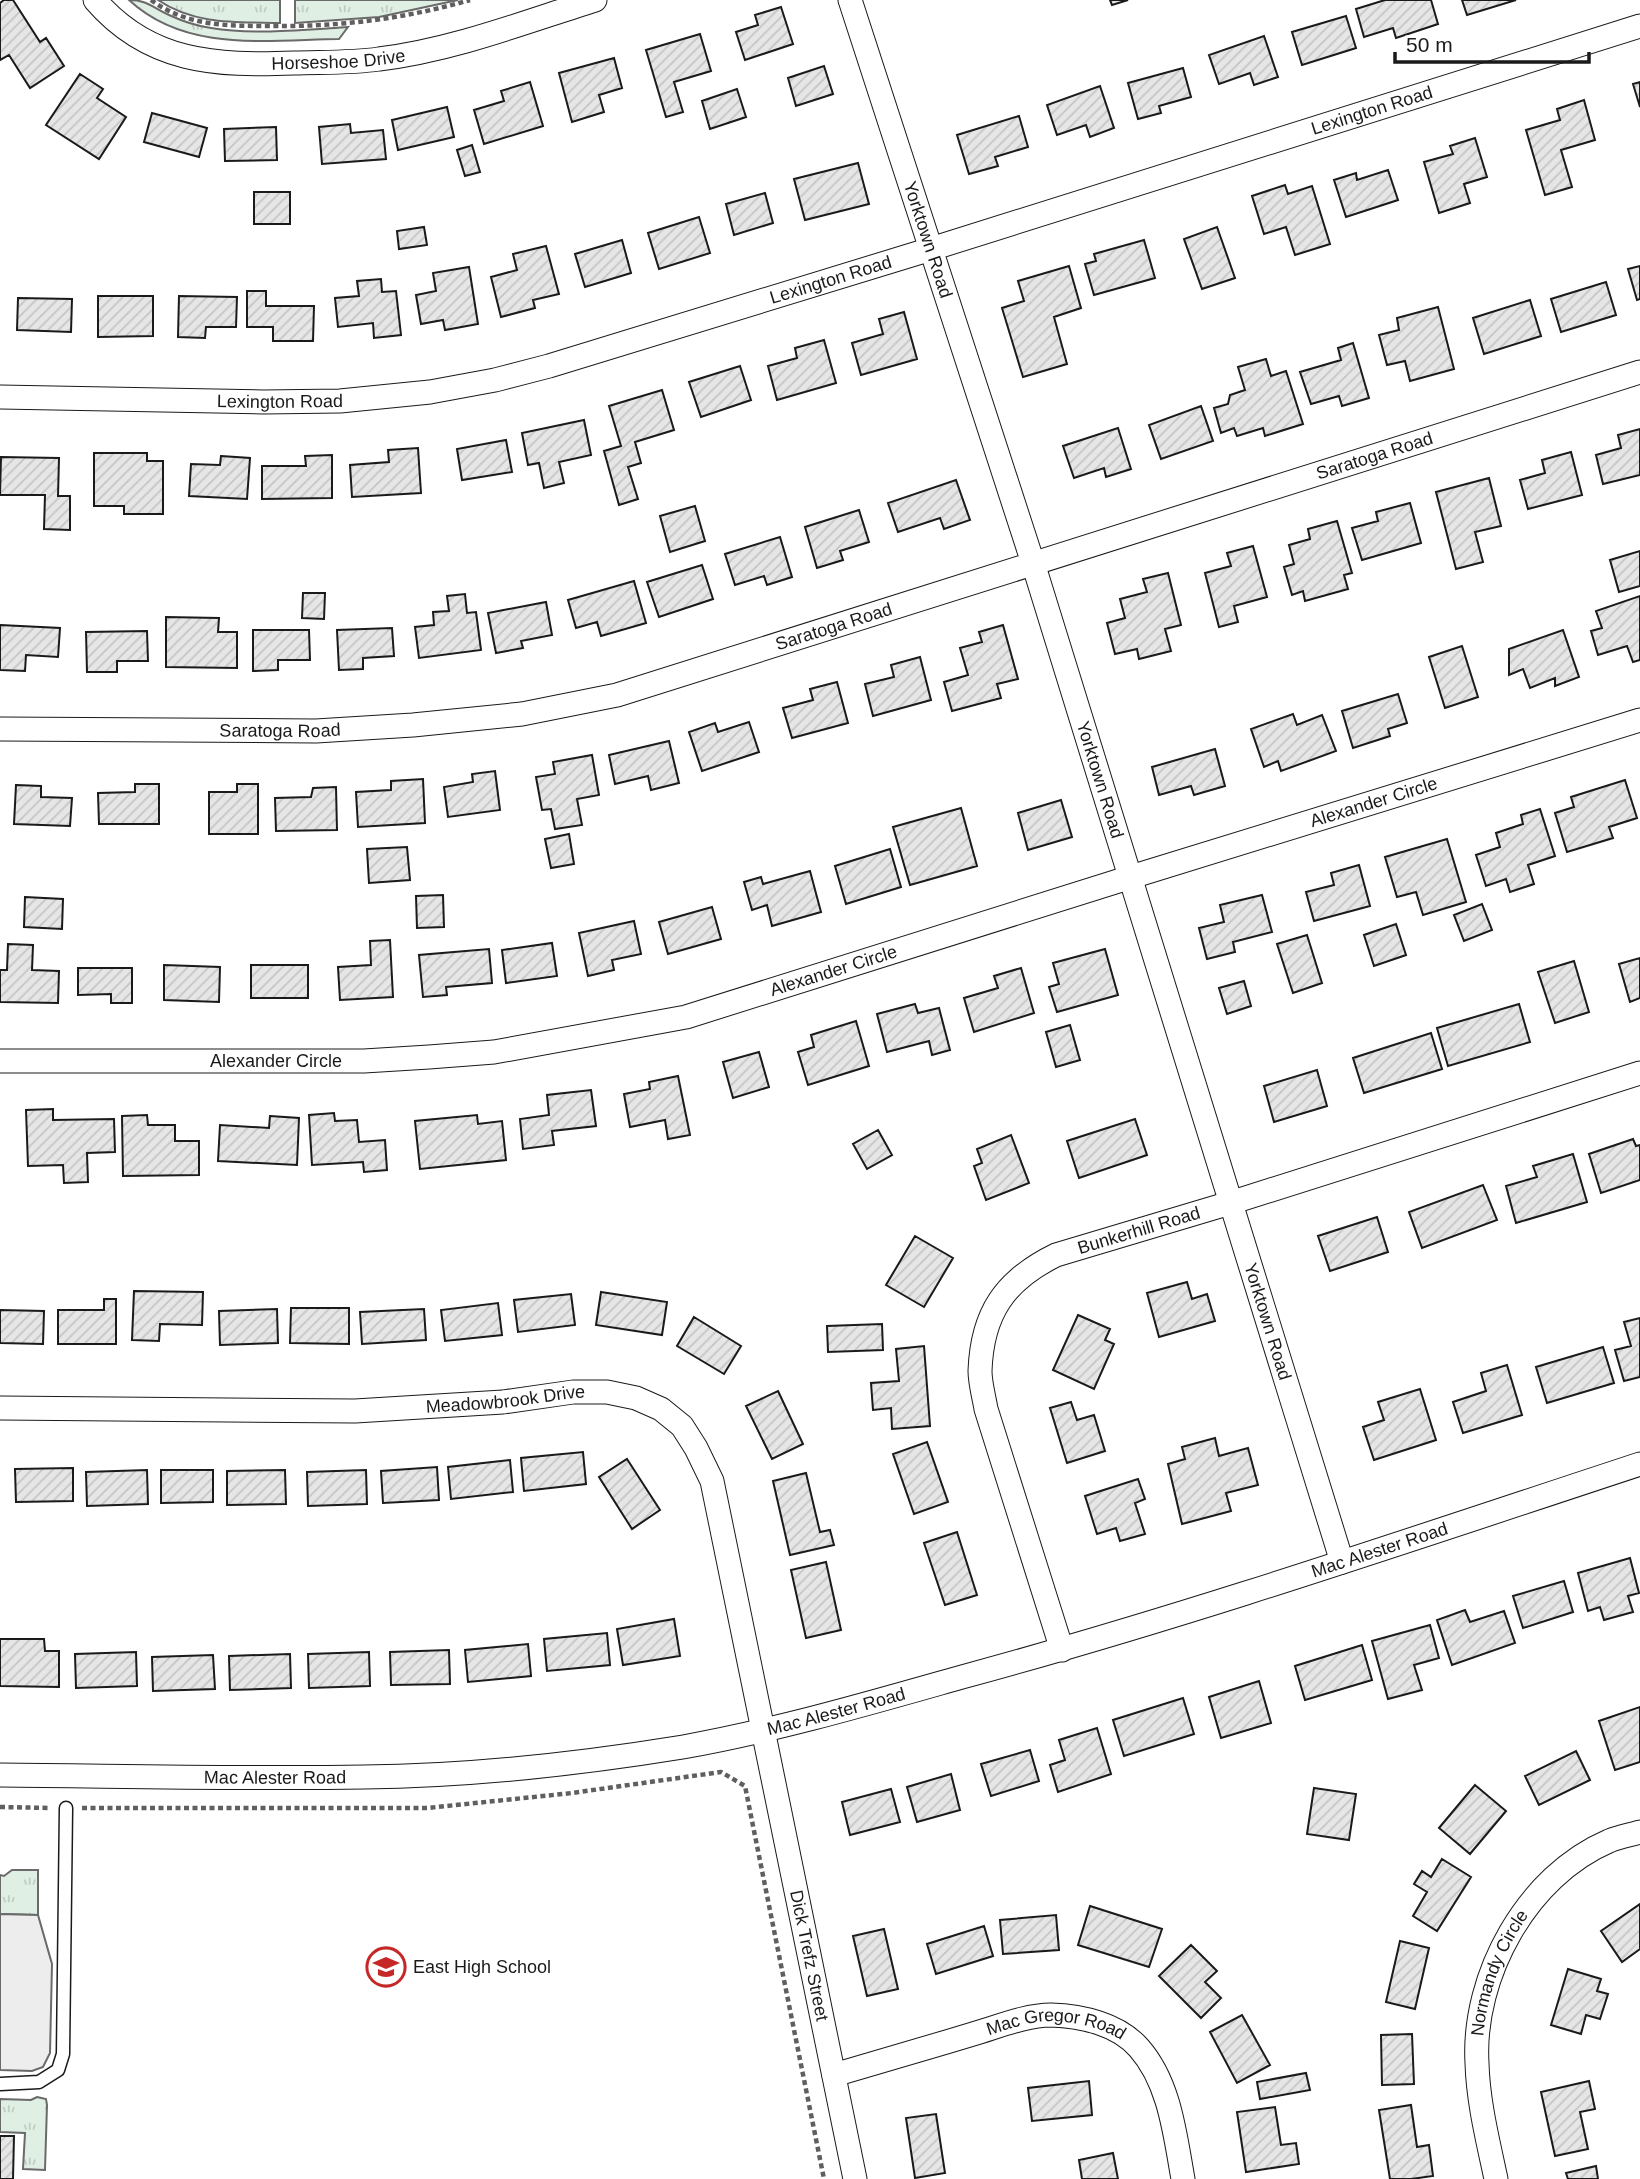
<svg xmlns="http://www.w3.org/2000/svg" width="1640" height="2179" viewBox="0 0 1640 2179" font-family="Arial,sans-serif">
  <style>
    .grass { fill: url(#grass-tufts); stroke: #6a6a6a; stroke-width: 2 }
    .parking { fill: #ededed; stroke: #6a6a6a; stroke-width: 2 }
    .building { fill: url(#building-hatch); stroke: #1a1a1a; stroke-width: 2 }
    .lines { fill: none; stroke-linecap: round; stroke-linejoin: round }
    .lane-casing { stroke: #1a1a1a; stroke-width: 15 }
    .street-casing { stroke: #1a1a1a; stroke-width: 25 }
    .path { stroke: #5f5f5f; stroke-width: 4.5; stroke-dasharray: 5 3.5; stroke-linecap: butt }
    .lane { stroke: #fff; stroke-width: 12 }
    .street { stroke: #fff; stroke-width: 23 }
    .labels { text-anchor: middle; stroke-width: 5; stroke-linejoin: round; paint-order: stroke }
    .street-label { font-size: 18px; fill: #1a1a1a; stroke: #fff }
    .poi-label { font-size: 18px; fill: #1a1a1a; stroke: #fff; text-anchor: start }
  </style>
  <defs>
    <pattern id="grass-tufts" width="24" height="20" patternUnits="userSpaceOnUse" patternTransform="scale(1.75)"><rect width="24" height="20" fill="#e0efe3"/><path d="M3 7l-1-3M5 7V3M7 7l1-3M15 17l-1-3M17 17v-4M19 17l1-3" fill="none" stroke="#c0ccc2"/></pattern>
    <pattern id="building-hatch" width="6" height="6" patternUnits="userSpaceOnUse" patternTransform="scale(1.75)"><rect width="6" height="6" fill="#e6e6e6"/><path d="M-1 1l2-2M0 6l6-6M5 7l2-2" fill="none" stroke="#c5c5c5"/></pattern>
  </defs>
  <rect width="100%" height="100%" fill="#fff"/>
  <path class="grass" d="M129 0C148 0 153 8 169 15 182 21 196 26 211 28 256 35 303 30 348 27L339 39C268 40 186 53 129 0Z
    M158 0H280V23C238 22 194 25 158 0Z
    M295 0H458L379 17 295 23Z
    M12 1870H38V1915L0 1914V1875L4 1876Z
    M37 2097 46 2099 47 2105 45 2170 23 2169 25 2133 0 2132V2099L31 2100Z"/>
  <path class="parking" d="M0 1914 38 1915 52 1964 50 2053 43 2067 32 2071 0 2070Z"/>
  <path class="building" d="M4 0H13L40 42 46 38 64 66 30 88 9 55 0 60V3Z
    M1110 0H1128L1112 5Z
    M1385 0H1431L1438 24 1396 38 1393 28 1364 37 1356 9Z
    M1462 0H1516L1467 15Z
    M781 7 793 44 745 60 736 32 758 25 755 15Z
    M1346 16 1356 48 1302 65 1292 32Z
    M700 34 711 71 674 82 683 112 666 117 646 50Z
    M1264 36 1278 77 1254 85 1250 73 1219 84 1209 55Z
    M614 58 622 88 599 95 604 112 572 122 559 73Z
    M824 66 833 94 796 106 788 78Z
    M1183 68 1191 97 1159 106 1161 113 1138 119 1128 83Z
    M80 74 103 89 97 98 126 117 99 159 46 125Z
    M530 82 543 126 484 144 474 110 504 101 501 91Z
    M1640 82V107L1633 84Z
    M1100 86 1114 128 1090 137 1086 125 1057 135 1047 105Z
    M737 89 746 117 710 129 702 101Z
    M1584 100 1595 140 1561 150 1572 187 1545 195 1526 130 1560 120 1557 109Z
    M447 107 454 137 398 150 392 120Z
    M152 113 207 128 199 157 144 142Z
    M1019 116 1028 147 995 157 998 166 969 174 957 135Z
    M350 124 351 133 383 130 386 159 322 164 319 127Z
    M276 127 277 160 225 161 224 129Z
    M1475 138 1487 177 1464 184 1470 203 1439 213 1424 162 1453 154 1450 146Z
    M472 145 480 172 465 176 457 150Z
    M858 163 869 204 805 220 794 179Z
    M1388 170 1398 200 1346 217 1334 180 1356 173 1357 180Z
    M1285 185 1288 194 1312 186 1330 244 1295 255 1286 227 1264 234 1252 196Z
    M254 192H290V224H254Z
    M765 193 773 223 734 235 726 204Z
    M699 217 710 253 659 269 648 233Z
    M424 227 427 245 399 249 397 231Z
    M1217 227 1235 278 1202 289 1184 239Z
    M622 240 631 273 585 287 575 254Z
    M1144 240 1155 278 1094 295 1085 264 1096 261 1094 254Z
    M546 246 559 294 533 300 535 308 501 317 491 277 517 270 513 254Z
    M1069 266 1081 308 1054 317 1067 364 1023 377 1002 308 1024 301 1018 281Z
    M1640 266V299L1637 300 1628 269Z
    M469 267 478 324 445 330 443 320 421 324 416 295 436 291 433 273Z
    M381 279 382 292 396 291 401 335 374 338 373 323 338 327 335 298 359 296 357 281Z
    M1606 282 1616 315 1561 332 1551 299Z
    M247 291H266V306H314L313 341H273V327H247Z
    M98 296H153V336L98 337Z
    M179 296 237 297 236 327H206L205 338 178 337Z
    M18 298 72 299 71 332 17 330Z
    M1530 300 1541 336 1484 354 1473 318Z
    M1438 307 1454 369 1410 381 1405 361 1387 365 1379 335 1399 330 1397 318Z
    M904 312 917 359 861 375 852 343 883 334 879 319Z
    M824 340 836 383 777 400 768 366 797 358 795 348Z
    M1353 343 1369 398 1342 406 1339 396 1311 404 1300 372 1341 360 1338 348Z
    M1266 359 1271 376 1286 371 1303 424 1265 436 1263 428 1237 436 1234 428 1221 433 1214 408 1228 404 1230 395 1245 390 1238 367Z
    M740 366 751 400 701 417 689 382Z
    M662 390 674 430 635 442 641 463 628 467 638 499 619 505 604 451 621 446 609 406Z
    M1201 406 1213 441 1161 459 1149 425Z
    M584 420 591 455 559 462 564 483 544 488 539 463 528 465 522 433Z
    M1118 428 1131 469 1106 477 1104 468 1074 478 1063 446Z
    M1640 429V475L1603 484 1596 455 1621 448 1618 435Z
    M506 440 512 472 462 480 457 449Z
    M418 448 421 493 352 497 350 465 389 462 388 450Z
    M1571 452 1582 495 1528 509 1520 480 1545 473 1542 460Z
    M94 453H147V461H163V514H124V506H94Z
    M332 455V498L262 499V466H306L305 456Z
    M221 456 250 458 247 499 189 496 191 464 220 465Z
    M1 457 59 458 58 496H70V530L44 529 45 495H0Z
    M1489 478 1501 526 1475 532 1483 562 1456 569 1436 492Z
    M956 480 970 520 944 529 940 518 898 532 888 503Z
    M1410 503 1421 543 1362 560 1352 528 1378 521 1376 512Z
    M695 506 705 541 670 552 660 516Z
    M859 510 869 542 840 551 843 560 817 568 805 527Z
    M1337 521 1352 573 1344 575 1348 589 1305 601 1303 591 1292 595 1284 567 1294 564 1289 545 1310 539 1308 529Z
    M780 537 792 577 767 585 764 576 735 585 725 554Z
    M1253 546 1267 597 1234 606 1238 622 1219 627 1205 573 1231 566 1227 553Z
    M1640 551V586L1619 592 1610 560Z
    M702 565 713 599 659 617 647 582Z
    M1168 573 1181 625 1165 629 1171 651 1139 659 1137 649 1115 654 1107 623 1125 618 1120 599 1147 592 1143 579Z
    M634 581 646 623 601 636 597 622 576 628 568 600Z
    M303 593H325L324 619 302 618Z
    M465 594 467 613 476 612 481 650 419 658 415 627 434 625 433 612 449 611 447 596Z
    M1640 596V660L1633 662 1627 646 1598 655 1591 631 1602 628 1596 611Z
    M546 602 552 635 521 641 523 648 496 653 488 613Z
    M166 617 219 618 218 632H237V668L166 667Z
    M0 625 60 628 58 657 26 655 25 671 0 670Z
    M1003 625 1018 679 997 684 1001 698 952 711 944 682 968 675 960 648 982 642 979 632Z
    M392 628 394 656 363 658V669L339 670 337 630Z
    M253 630H309L310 660H278V670L253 671Z
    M1563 630 1579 677 1555 686V678L1530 688 1523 669 1509 675V649Z
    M147 631 148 661H117V672H87L86 632Z
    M1462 646 1478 697 1445 708 1429 657Z
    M920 657 931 700 873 716 865 684 894 677 891 665Z
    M837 682 848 723 792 738 783 708 813 700 810 689Z
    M1398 694 1407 723 1388 729 1390 736 1353 748 1342 711Z
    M1293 714 1297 725 1322 715 1336 751 1281 771 1278 761 1264 767 1251 729Z
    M749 722 759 752 702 771 689 732 715 723 718 732Z
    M669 741 679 783 651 790 648 776 615 784 609 755Z
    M1215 749 1225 786 1194 795 1191 786 1159 795 1152 767Z
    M592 755 599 795 577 799 582 825 555 829 551 809 542 810 536 777 555 774 553 762Z
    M495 771 500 810 448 817 444 787 473 782 472 774Z
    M423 779 425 823 358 827 356 792 391 790V781Z
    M1625 780 1637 818 1609 827 1613 838 1567 852 1555 813 1574 807 1571 797Z
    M135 784H159V824H99L98 793 135 792Z
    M237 784H258V834H209V792H237Z
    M16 785 41 786V797L72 798 70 826 14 824Z
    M336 787 337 830 276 831 275 798 311 797 313 788Z
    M1061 800 1072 837 1028 850 1018 813Z
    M961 808 977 866 910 885 893 827Z
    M1540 809 1555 856 1528 865 1534 884 1510 892 1506 879 1486 886 1476 855 1500 847 1496 833 1523 824 1521 815Z
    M569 834 574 864 551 868 545 839Z
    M1447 839 1466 902 1423 915 1416 892 1397 897 1385 857Z
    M407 847 410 880 369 883 367 849Z
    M890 849 901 887 846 904 835 866Z
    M1359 865 1370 906 1314 921 1306 892 1334 885 1331 873Z
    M810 871 821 912 772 926 767 905 752 910 744 882 761 877 763 884Z
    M443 895 444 927 417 928 416 896Z
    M1262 895 1272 932 1233 942 1235 952 1207 959 1199 928 1224 922 1220 905Z
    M25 897 63 899 62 929 24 927Z
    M1482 904 1492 930 1464 941 1454 915Z
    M712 907 721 939 668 954 659 922Z
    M634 921 641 954 612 960 614 970 588 976 579 933Z
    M1396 924 1406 955 1374 966 1364 935Z
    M1307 935 1322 983 1293 993 1277 944Z
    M390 940 393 997 340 1000 338 967 371 965 370 941Z
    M552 943 557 976 506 983 502 950Z
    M8 944 33 945 32 970 59 971 58 1003 0 1002V970H7Z
    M489 949 492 983 446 987 447 995 423 997 419 955Z
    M1105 949 1118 995 1057 1012 1049 987 1059 984 1053 963Z
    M1640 958V998L1630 1002 1619 964Z
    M1574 961 1589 1012 1555 1023 1538 972Z
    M164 965 220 967 219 1002 164 1000Z
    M251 965H308V998H251Z
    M78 968H132V1003H111V994L78 995Z
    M1021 968 1034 1013 974 1032 964 998 998 988 994 976Z
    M1244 981 1251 1006 1227 1014 1219 988Z
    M915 1004 918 1013 939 1008 950 1050 932 1055 929 1041 887 1052 877 1014Z
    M1519 1004 1530 1042 1448 1066 1437 1028Z
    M856 1021 869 1066 808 1085 798 1052 814 1047 811 1035Z
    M1070 1025 1080 1060 1056 1067 1046 1032Z
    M1431 1033 1442 1069 1364 1093 1353 1058Z
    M759 1052 769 1087 733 1098 723 1062Z
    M1317 1070 1327 1106 1274 1122 1264 1086Z
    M678 1076 690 1135 668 1139 665 1120 630 1127 624 1094 650 1089 649 1082Z
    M591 1090 596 1126 552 1131 554 1145 523 1149 520 1119 549 1115 547 1095Z
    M53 1109V1120L114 1119 115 1152 87 1153 88 1182 64 1183 63 1165 28 1166 26 1110Z
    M334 1113 335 1121 357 1120 359 1142 385 1140 387 1170 364 1172 363 1162 312 1165 309 1115Z
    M147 1115 148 1125H175V1141H199V1175L123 1176 122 1116Z
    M477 1115 478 1124 502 1121 506 1160 420 1169 415 1121Z
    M270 1116 299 1118 297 1165 218 1161 220 1125 269 1128Z
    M1135 1119 1147 1155 1079 1178 1067 1141Z
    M878 1130 892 1155 867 1169 853 1144Z
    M1011 1135 1029 1183 986 1200 974 1166 982 1163 977 1149Z
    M1633 1139 1636 1146 1640 1145V1180L1601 1193 1589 1154Z
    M1573 1154 1587 1202 1516 1223 1506 1186 1537 1177 1533 1166Z
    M1483 1185 1497 1220 1422 1248 1409 1212Z
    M1377 1217 1388 1252 1330 1271 1318 1236Z
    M915 1236 953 1258 924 1307 886 1285Z
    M1187 1282 1192 1299 1207 1294 1215 1321 1159 1337 1147 1293Z
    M134 1291 203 1292 202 1325 160 1324 159 1341 132 1340Z
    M601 1292 667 1302 662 1335 596 1325Z
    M571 1294 575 1325 518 1332 514 1300Z
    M104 1299H116V1344H58V1310H104Z
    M498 1303 502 1335 445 1341 441 1310Z
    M291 1308H349V1344L290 1343Z
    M277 1309 278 1343 220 1345 219 1311Z
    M424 1309 426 1340 362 1344 360 1312Z
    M0 1310 44 1311 43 1344 0 1343Z
    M1078 1315 1110 1329 1105 1340 1114 1344 1094 1389 1053 1370Z
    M694 1317 741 1346 724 1374 677 1346Z
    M1640 1318V1377L1624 1381 1615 1350 1631 1346 1624 1322Z
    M882 1324 883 1350 828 1352 827 1326Z
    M924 1346 930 1426 892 1429 891 1408 873 1410 871 1383 899 1381 896 1349Z
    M1603 1347 1614 1383 1547 1403 1536 1367Z
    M1507 1365 1522 1415 1463 1433 1453 1402 1486 1391 1481 1373Z
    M1420 1389 1436 1440 1374 1460 1363 1427 1384 1420 1378 1402Z
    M778 1391 803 1444 772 1459 746 1406Z
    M1071 1402 1077 1420 1094 1415 1105 1451 1067 1463 1050 1408Z
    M1215 1438 1219 1456 1248 1448 1258 1485 1226 1493 1231 1511 1182 1524 1168 1464 1185 1459 1182 1447Z
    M927 1442 948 1502 914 1514 893 1454Z
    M583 1452 586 1484 524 1491 521 1458Z
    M627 1459 660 1510 632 1529 599 1477Z
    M510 1460 513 1492 451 1499 448 1467Z
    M437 1467 439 1500 383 1503 381 1471Z
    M73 1468V1501L16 1502 15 1469Z
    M147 1470 148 1504 87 1506 86 1472Z
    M161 1470H213V1502L161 1503Z
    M285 1470 286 1504 227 1505V1471Z
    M366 1470 367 1504 308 1506 307 1472Z
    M806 1473 820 1532 830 1530 834 1545 790 1555 773 1481Z
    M1138 1479 1145 1499 1135 1503 1145 1534 1120 1541 1116 1528 1097 1534 1085 1496Z
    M957 1532 977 1595 945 1605 924 1543Z
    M1630 1558 1639 1593 1628 1596 1633 1612 1604 1620 1600 1607 1588 1611 1578 1573Z
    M826 1562 841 1630 806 1638 791 1570Z
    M1564 1581 1573 1612 1523 1628 1513 1596Z
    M1465 1610 1470 1622 1504 1611 1515 1643 1452 1665 1437 1620Z
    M674 1619 680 1656 623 1665 617 1629Z
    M1430 1625 1439 1658 1414 1665 1422 1690 1388 1699 1372 1641Z
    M607 1633 610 1665 547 1671 544 1639Z
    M0 1639H44L45 1651H59V1687L0 1686Z
    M528 1644 531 1676 468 1682 465 1650Z
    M1362 1645 1372 1680 1305 1700 1295 1666Z
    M449 1650 450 1684 391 1685 390 1652Z
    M136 1652 137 1686 76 1688 75 1654Z
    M369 1652 370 1686 309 1688 308 1654Z
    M290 1654 291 1688 230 1690 229 1656Z
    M213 1655 215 1689 153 1691 152 1657Z
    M1259 1681 1271 1723 1221 1738 1209 1697Z
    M1183 1698 1194 1734 1124 1756 1113 1720Z
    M1640 1707V1762L1615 1770 1599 1721Z
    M1097 1728 1111 1774 1058 1792 1050 1765 1065 1760 1059 1740Z
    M1030 1750 1039 1781 991 1796 981 1764Z
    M1576 1751 1590 1780 1539 1805 1525 1776Z
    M951 1774 960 1810 917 1822 907 1787Z
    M1475 1785 1506 1811 1470 1854 1439 1828Z
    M1314 1788 1356 1794 1349 1840 1307 1834Z
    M891 1789 900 1822 850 1835 842 1802Z
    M1442 1859 1471 1877 1437 1931 1413 1916 1427 1892 1414 1884 1422 1871 1431 1877Z
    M1640 1904V1949L1622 1962 1601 1931Z
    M1090 1906 1162 1929 1149 1967 1078 1945Z
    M1056 1915 1059 1950 1003 1954 1000 1920Z
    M984 1926 993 1956 936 1974 927 1944Z
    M884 1929 898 1989 867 1996 853 1936Z
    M1400 1941 1429 1948 1415 2009 1386 2002Z
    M1191 1945 1217 1971 1205 1982 1221 1998 1201 2018 1159 1976Z
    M1568 1969 1601 1979 1597 1991 1608 1994 1600 2019 1586 2015 1581 2034 1551 2025Z
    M1242 2015 1270 2065 1237 2083 1210 2032Z
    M1412 2034 1414 2084 1382 2085 1381 2035Z
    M1306 2073 1310 2090 1260 2099 1257 2082Z
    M1089 2081 1092 2115 1032 2121 1028 2088Z
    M1589 2081 1595 2109 1580 2112 1588 2149 1555 2156 1541 2092Z
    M1411 2105 1417 2147 1429 2145 1433 2176 1411 2179H1390L1379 2110Z
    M1275 2107 1281 2145 1296 2143 1299 2164 1246 2172 1237 2112Z
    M936 2114 945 2173 915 2178 906 2118Z
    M0 2136H14L13 2179H0Z
    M1113 2153 1118 2179H1082L1079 2160Z
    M1596 2166 1598 2179H1568L1566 2173Z"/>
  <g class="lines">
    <g class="lane-casing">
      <path id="lane" d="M0 2084 39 2082 58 2070 63 2054 66 1808"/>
    </g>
    <g class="street-casing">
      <g id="street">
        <path id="s1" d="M95 0C149 63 216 66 294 63 322 62 352 63 379 59 453 50 525 22 595 0"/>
        <path id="s2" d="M850 0 1033 563 1342 1562"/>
        <path id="s3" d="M0 397 263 402 340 401 430 392 495 380 549 366 931 249 1640 26"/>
        <path id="s4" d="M0 729 316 731 413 725 522 714 617 695 1640 372"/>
        <path id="s5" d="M0 1061H364L429 1057 494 1052 686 1017 1131 877 1640 720"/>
        <path id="s6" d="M0 1408 355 1411 503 1402 573 1392H607L636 1398 661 1409 682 1426 696 1448 712 1481 855 2179"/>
        <path id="s7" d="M1062 1650 986 1409C984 1397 980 1383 980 1371 982 1313 1005 1280 1056 1255L1230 1203 1640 1073"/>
        <path id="s8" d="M0 1775C121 1776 243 1779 364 1777 470 1776 578 1764 683 1747 778 1730 870 1703 962 1677 1191 1615 1415 1538 1640 1464"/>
        <path id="s9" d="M834 2075C881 2061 927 2048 973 2034 997 2027 1026 2015 1051 2015 1082 2016 1118 2024 1139 2048 1170 2083 1175 2135 1183 2179"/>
        <path id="s10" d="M1496 2179C1488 2141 1478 2102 1477 2063 1472 1976 1527 1876 1609 1841 1619 1837 1630 1835 1640 1832"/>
      </g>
    </g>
    <path class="path" d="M151 0C186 26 227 26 269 26 338 27 404 19 470 0
      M0 1807 49 1808
      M82 1808H427L572 1793 721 1772 745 1786 824 2179"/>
    <use href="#lane" class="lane"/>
    <use href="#street" class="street"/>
  </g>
  <defs>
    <g id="school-ring" transform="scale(2.0125)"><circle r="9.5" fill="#fff" stroke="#c62828" stroke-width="1.5"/><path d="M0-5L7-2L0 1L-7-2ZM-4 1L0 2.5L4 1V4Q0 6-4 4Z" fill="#c62828"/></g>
  </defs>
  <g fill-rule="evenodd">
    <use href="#school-ring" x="386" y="1967"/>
  </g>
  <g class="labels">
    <g class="street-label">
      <text dy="6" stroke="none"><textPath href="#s1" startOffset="262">Horseshoe Drive</textPath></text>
      <text dy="6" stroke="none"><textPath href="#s3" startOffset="1414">Lexington Road</textPath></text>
      <text dy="6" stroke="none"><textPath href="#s2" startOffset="252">Yorktown Road</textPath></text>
      <text dy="6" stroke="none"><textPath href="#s3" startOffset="847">Lexington Road</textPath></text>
      <text dy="6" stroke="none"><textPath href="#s3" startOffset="280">Lexington Road</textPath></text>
      <text dy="6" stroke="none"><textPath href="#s4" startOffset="1414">Saratoga Road</textPath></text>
      <text dy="6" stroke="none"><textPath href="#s4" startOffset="847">Saratoga Road</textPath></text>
      <text dy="6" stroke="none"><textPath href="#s4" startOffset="280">Saratoga Road</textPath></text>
      <text dy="6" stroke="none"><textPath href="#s2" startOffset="819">Yorktown Road</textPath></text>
      <text dy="6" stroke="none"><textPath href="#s5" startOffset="1410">Alexander Circle</textPath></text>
      <text dy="6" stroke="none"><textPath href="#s5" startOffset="844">Alexander Circle</textPath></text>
      <text dy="6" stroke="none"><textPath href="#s5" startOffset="276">Alexander Circle</textPath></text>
      <text dy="6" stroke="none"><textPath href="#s7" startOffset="525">Bunkerhill Road</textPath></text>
      <text dy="6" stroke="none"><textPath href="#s2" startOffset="1386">Yorktown Road</textPath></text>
      <text dy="6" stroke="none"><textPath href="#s6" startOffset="506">Meadowbrook Drive</textPath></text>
      <text dy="6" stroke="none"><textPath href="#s8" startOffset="1409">Mac Alester Road</textPath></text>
      <text dy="6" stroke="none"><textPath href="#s8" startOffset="842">Mac Alester Road</textPath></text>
      <text dy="6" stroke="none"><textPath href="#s8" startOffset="275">Mac Alester Road</textPath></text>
      <text dy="6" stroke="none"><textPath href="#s6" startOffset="1239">Dick Trefz Street</textPath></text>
      <text dy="6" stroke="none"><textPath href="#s10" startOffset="212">Normandy Circle</textPath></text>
      <text dy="6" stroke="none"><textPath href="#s9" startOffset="231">Mac Gregor Road</textPath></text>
    </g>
    <g class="poi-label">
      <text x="413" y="1973">East High School</text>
    </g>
  </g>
  <path d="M1395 52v10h194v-10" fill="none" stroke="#1a1a1a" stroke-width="3.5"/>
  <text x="1406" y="52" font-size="21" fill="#1a1a1a" stroke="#ffffff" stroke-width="5" paint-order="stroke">50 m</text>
</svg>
